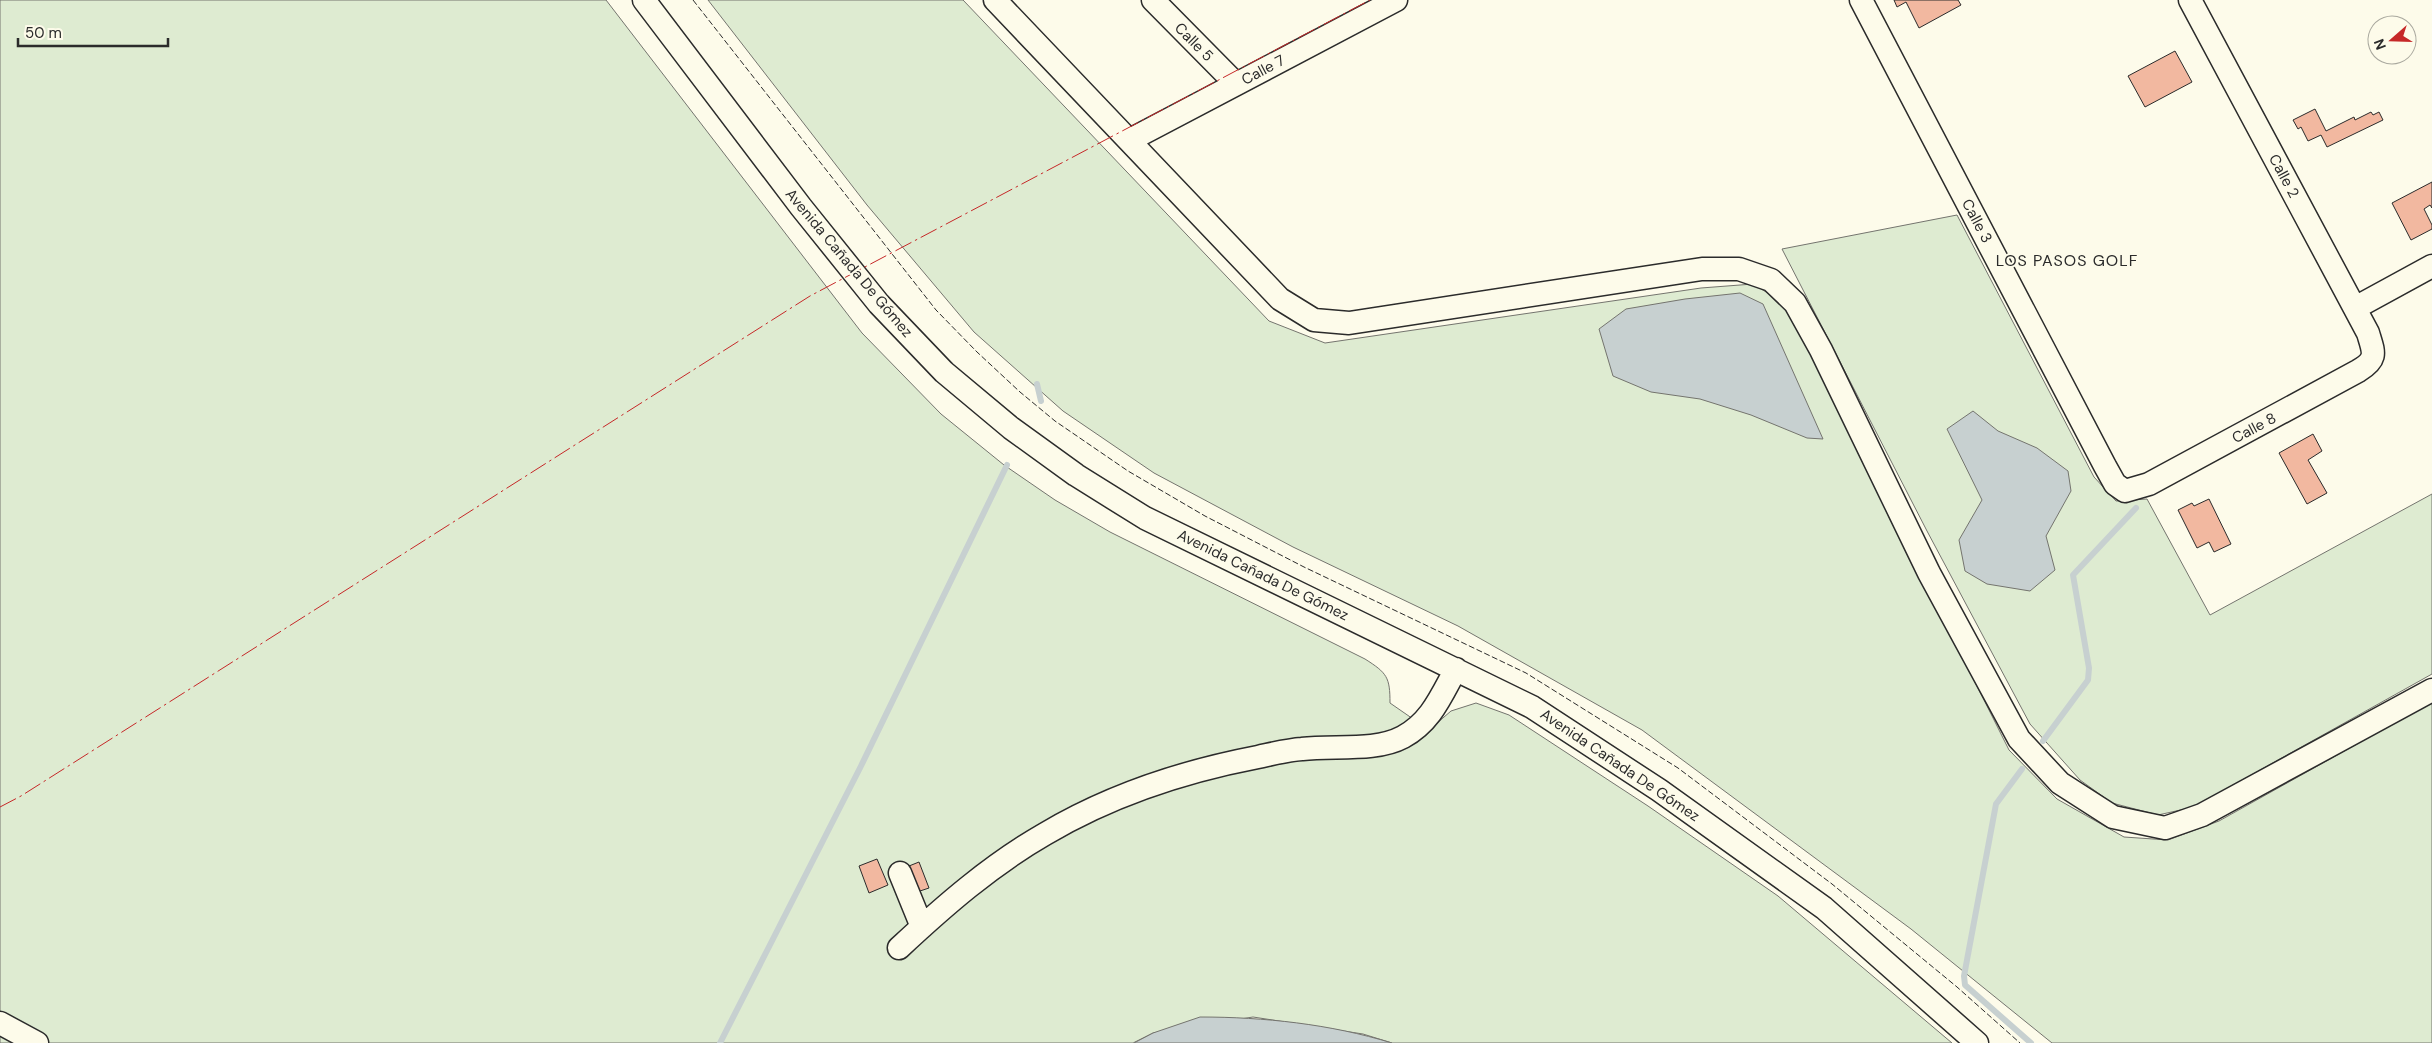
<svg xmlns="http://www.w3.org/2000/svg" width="2432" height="1043" viewBox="0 0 2432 1043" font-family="'DM Sans',sans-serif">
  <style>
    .green { fill: #deebd1; stroke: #74746e }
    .water { fill: #c7d0d0; stroke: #74746e }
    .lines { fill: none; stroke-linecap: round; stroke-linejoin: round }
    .stream { stroke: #c7d0d0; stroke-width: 6 }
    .building { fill: #f2b8a0; stroke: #2b2b2b }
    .minor-casing { stroke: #2b2b2b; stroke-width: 25 }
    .minor { stroke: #fdfbea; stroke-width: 22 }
    .fence { stroke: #2b2b2b; stroke-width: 1; stroke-dasharray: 6 2.5; stroke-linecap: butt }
    .power { stroke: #c62828; stroke-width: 1; stroke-dasharray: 18 4 2.5 4; stroke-linecap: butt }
    .labels { text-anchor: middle; stroke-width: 4; stroke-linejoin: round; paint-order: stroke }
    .street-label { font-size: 15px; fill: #2b2b2b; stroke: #fdfbea }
    .neighbourhood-label { font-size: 16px; letter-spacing: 1px; fill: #2b2b2b; stroke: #fdfbea }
  </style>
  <rect width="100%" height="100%" fill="#fdfbea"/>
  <path class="green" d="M0 0H606L862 333 941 414 1004 465 1055 500 1110 532 1365 659C1387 673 1390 677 1390 703L1429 730 1451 711 1476 703 1509 715 1648 806 1778 896 1952 1043H1392L1363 1034 1253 1017 1153 1033 1133 1043H0Z
    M708 0H963L1269 321 1325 343 1701 288 1753 284 1786 304 2009 750 2057 799 2124 837 2168 840 2219 821 2432 702V1043H2052L1911 929 1642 730 1458 626 1293 547 1154 473 1063 411 974 332 867 205Z
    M1957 215 2094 477 2116 501 2147 499 2210 615 2432 494V674L2194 807 2158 815 2112 803 2080 780 2030 724 1927 531 1782 249Z"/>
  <path class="water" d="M1740 293 1763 304 1823 439 1807 438 1751 415 1700 399 1651 392 1613 376 1599 329 1626 309 1685 299Z
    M1973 411 1998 431 2037 448 2068 471 2071 491 2046 536 2055 570 2030 591 1987 584 1965 571 1959 540 1982 500 1947 429Z
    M1200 1017C1264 1017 1330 1024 1392 1043H1134L1153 1033Z"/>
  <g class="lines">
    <path class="stream" d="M1037 384 1041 401
      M2043 741 2088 680 2089 668 2073 575 2136 508
      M2022 769 1996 804 1964 976 1965 985 2031 1043
      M720 1043 861 766 1007 465"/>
  </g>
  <path class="building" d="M1894 0H1958L1961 5 1919 28 1906 2 1897 7Z
    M2175 51 2192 82 2145 107 2128 76Z
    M2315 109 2326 131 2354 117 2355 120 2371 112 2373 115 2379 112 2383 120 2327 147 2321 135 2308 141 2301 127 2298 129 2293 120Z
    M2432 182V208L2430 205 2424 209 2432 225V229L2411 240 2392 203Z
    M2313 434 2322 451 2308 460 2327 493 2307 504 2279 453Z
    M2209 499 2231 544 2214 552 2209 542 2197 548 2178 510 2192 503 2194 506Z
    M877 859 888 885 869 893 859 866Z
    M919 862 929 888 914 893 904 868Z"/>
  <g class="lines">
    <g class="minor-casing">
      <path id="minor" d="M644 0 801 207 879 304 944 372 1011 428 1076 475 1145 518 1532 707 1659 790 1824 908 1977 1043
        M995 0 1280 299 1314 320 1349 323 1702 269H1739L1771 280 1795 303 1821 350 1929 573 2019 739 2060 783 2113 817 2165 828 2202 815 2432 690
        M1153 0 1236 84
        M1861 0 2105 466 2115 484 2125 491 2149 484 2358 371C2378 359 2374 353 2368 333L2190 0
        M1130 140 1396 0
        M2355 308 2432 266
        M900 873 922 927
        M899 948C944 906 991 865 1045 834 1109 796 1185 771 1258 757 1272 754 1287 750 1302 749 1334 745 1375 752 1403 737 1431 722 1441 696 1456 669
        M0 1023 37 1043"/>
    </g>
    <use href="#minor" class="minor"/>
    <path class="fence" d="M693 0 936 310 977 352 1020 392 1055 421 1128 471 1205 516 1304 567 1526 673 1678 768 1832 884 1957 987 2020 1043"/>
    <path class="power" d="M0 807 21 796 810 296 1370 0"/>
  </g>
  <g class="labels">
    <g class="street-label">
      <text transform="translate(1194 42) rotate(45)" y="5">Calle 5</text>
      <text transform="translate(1263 70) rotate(-28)" y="5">Calle 7</text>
      <text transform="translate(2284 176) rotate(62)" y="5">Calle 2</text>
      <text transform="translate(1977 221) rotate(62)" y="5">Calle 3</text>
      <text transform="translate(849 263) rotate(50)" y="5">Avenida Cañada De Gómez</text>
      <text transform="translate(2254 428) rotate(-28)" y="5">Calle 8</text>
      <text transform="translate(1263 575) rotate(26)" y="5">Avenida Cañada De Gómez</text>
      <text transform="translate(1620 765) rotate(34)" y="5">Avenida Cañada De Gómez</text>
    </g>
    <g class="neighbourhood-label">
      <text x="2067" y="266">LOS PASOS GOLF</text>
    </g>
  </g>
  <g transform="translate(2392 40) rotate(250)"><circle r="24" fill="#fdfbea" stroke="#a9a89e"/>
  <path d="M0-4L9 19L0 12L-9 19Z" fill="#c62828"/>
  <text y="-8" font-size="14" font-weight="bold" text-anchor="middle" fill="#2b2b2b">N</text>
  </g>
  <path d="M18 38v8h150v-8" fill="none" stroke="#2b2b2b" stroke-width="2.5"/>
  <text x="25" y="38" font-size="15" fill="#2b2b2b" stroke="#fdfbea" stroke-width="4" paint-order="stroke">50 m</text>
</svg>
